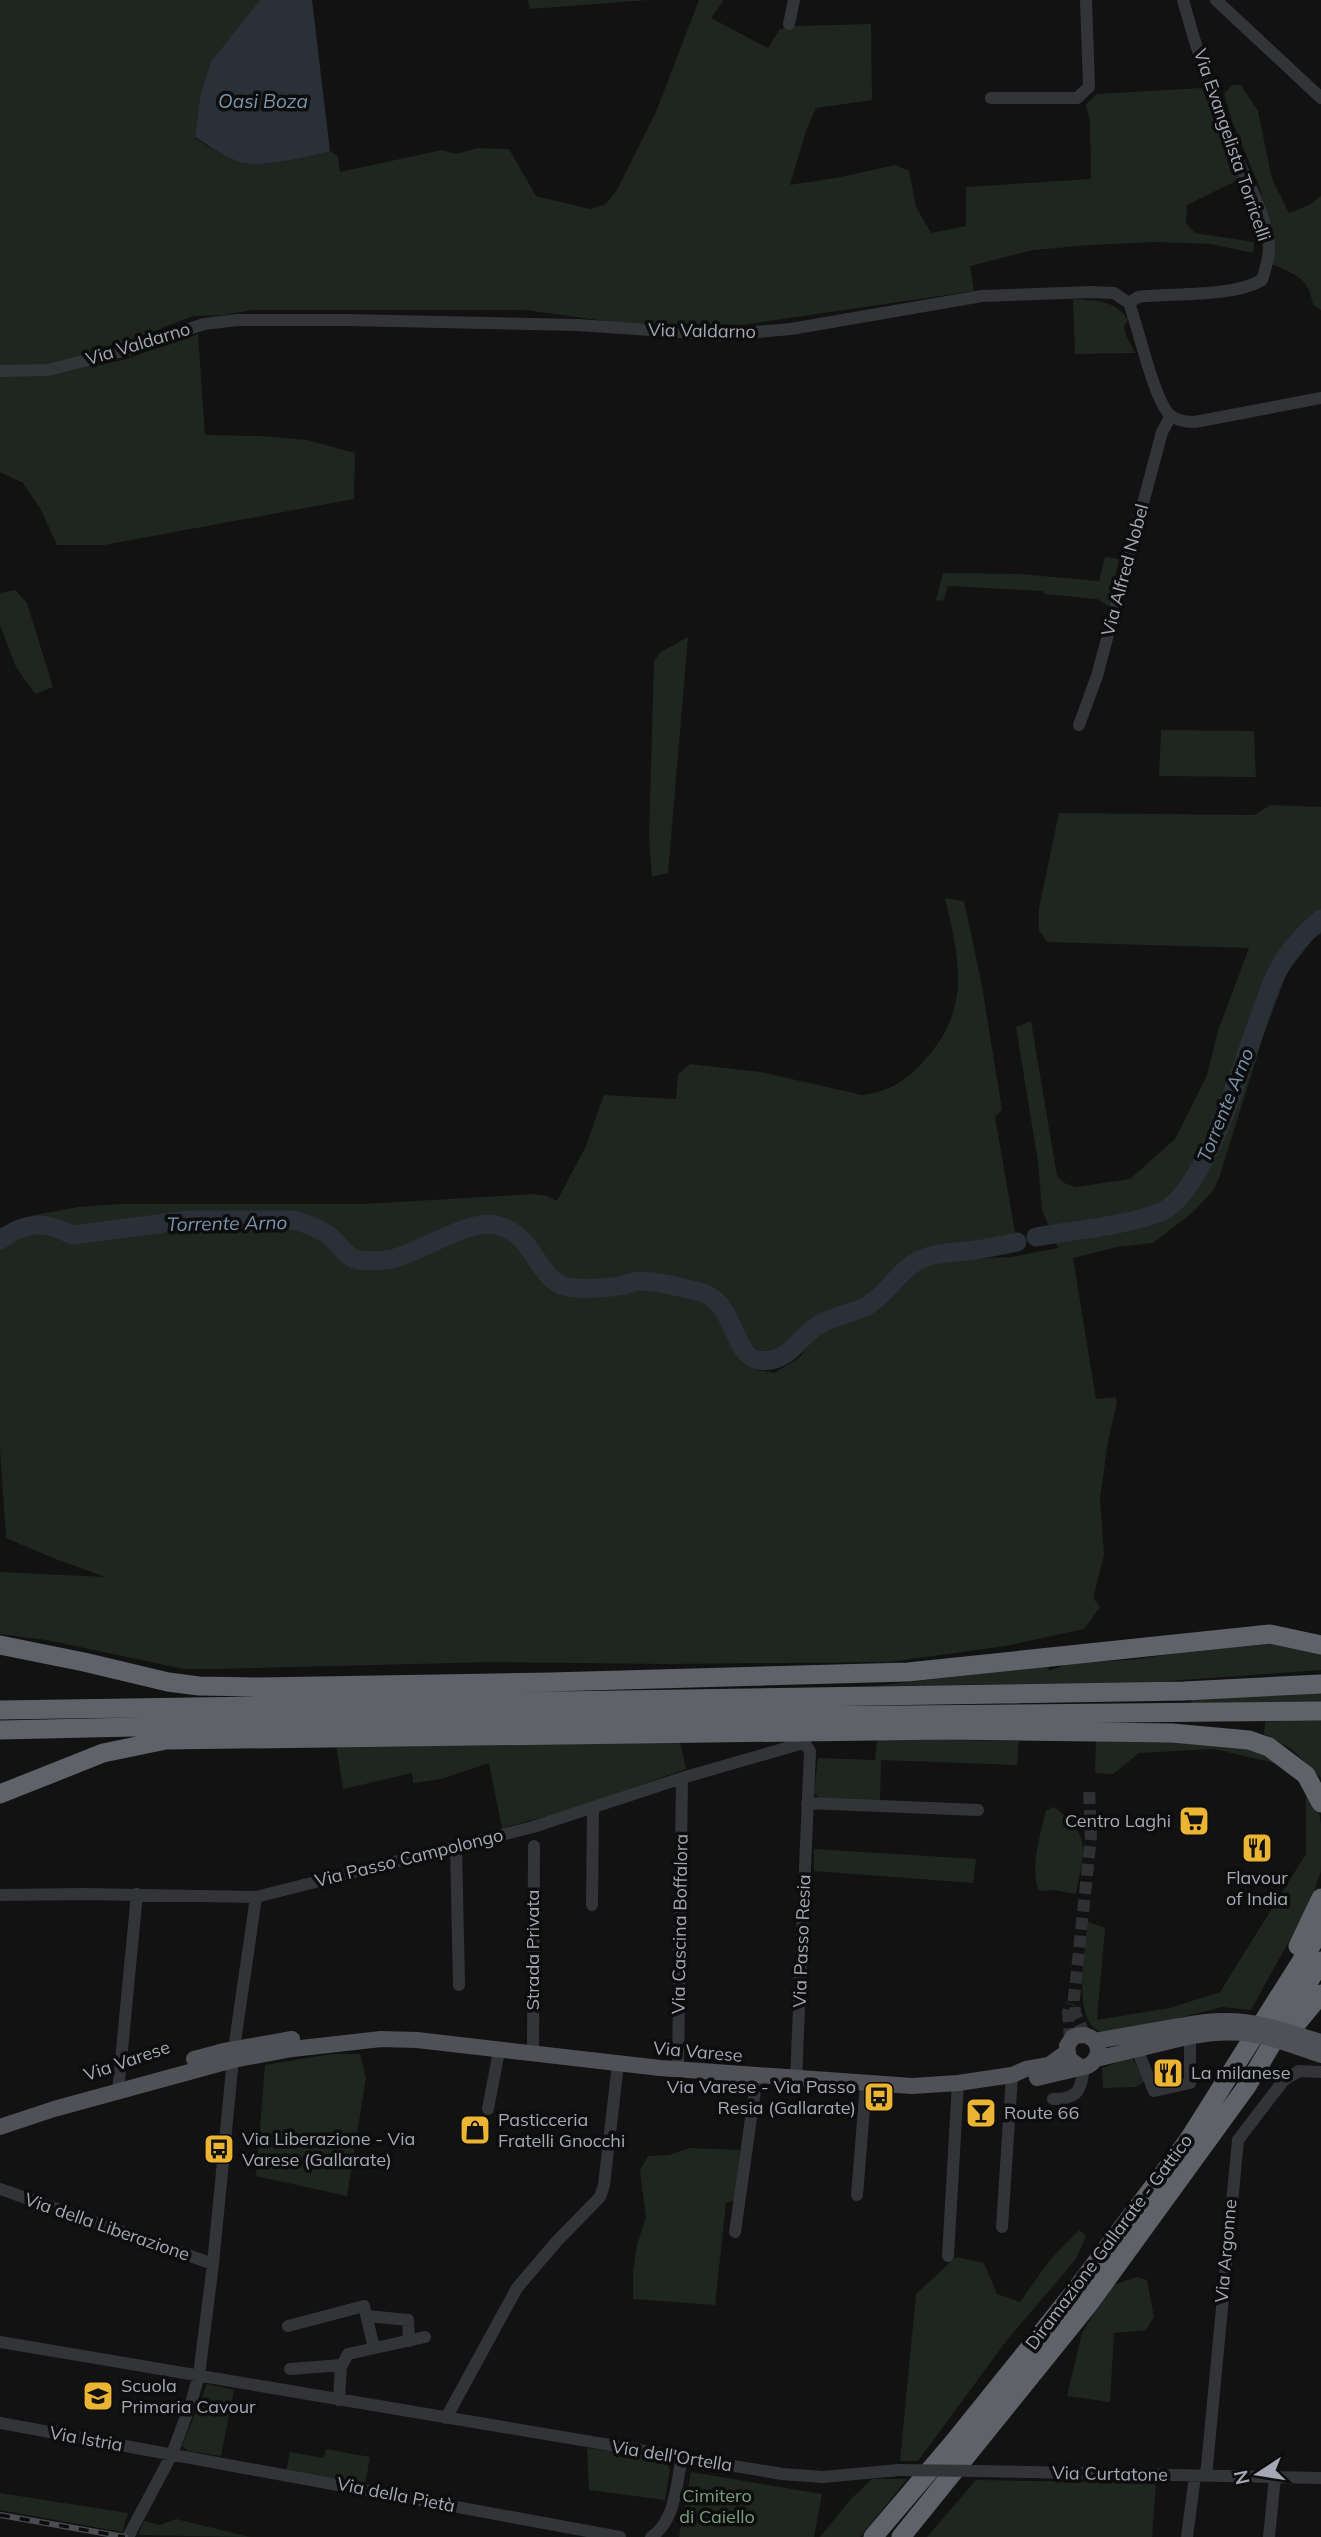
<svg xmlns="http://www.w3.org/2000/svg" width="1321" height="2537" viewBox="0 0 1321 2537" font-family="Mulish,sans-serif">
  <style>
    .green { fill: #1e261f }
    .water { fill: #293037 }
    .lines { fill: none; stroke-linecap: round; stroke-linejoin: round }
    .river { stroke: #293037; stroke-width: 19 }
    .minor-tunnel { stroke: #2f3033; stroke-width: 12; stroke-dasharray: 12 6; stroke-linecap: butt }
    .minor { stroke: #333438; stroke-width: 12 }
    .major { stroke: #4f5157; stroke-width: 16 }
    .highway { stroke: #5f6269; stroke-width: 19 }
    .rail-casing { stroke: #4a4c51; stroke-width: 6 }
    .rail { stroke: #0d0d0e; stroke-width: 3.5; stroke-dasharray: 10; stroke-linecap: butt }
    .minor-bridge { stroke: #333438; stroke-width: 12 }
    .major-bridge { stroke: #4f5157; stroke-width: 16 }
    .labels { text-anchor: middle; stroke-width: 7; stroke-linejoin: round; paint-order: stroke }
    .street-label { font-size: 18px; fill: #a4a8b4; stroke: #0d0d0e }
    .poi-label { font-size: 18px; fill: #a4a8b4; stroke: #0d0d0e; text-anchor: start }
    .park-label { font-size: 18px; fill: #7b9e7f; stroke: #0d0d0e }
    .water-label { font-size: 19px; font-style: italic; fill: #7b94ae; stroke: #0d0d0e }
  </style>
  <rect width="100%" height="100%" fill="#121213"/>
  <path class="green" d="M0 0H260L241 26 195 138C210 147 226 159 244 163 260 168 313 156 330 151L338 156 340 172 442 150 456 154 478 148 509 149 536 196 590 209 606 204 617 190 656 112 699 0H724L711 18 768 48 780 29 797 26 871 24 872 100 816 108 806 131 790 185 841 177 895 165 909 171 916 207 931 233 966 226V187L1091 179 1090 122 1086 104 1097 94 1202 88 1240 179 1187 205 1186 223 1195 233 1254 242 1253 253 1211 244 1154 242 1091 245 1033 250 970 266 974 291 742 325 619 323 526 310H252L224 315 193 316 120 344 91 349 90 367 123 360 198 334 205 435 261 436 307 440 355 453 354 499 104 545H57L41 510 23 483 0 472Z
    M528 0H648L530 9Z
    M1232 85H1241L1258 111 1272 179 1289 213 1309 205 1321 196V310L1313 305C1309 277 1295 275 1272 264L1273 229 1259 186 1232 121 1224 94Z
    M1073 299C1095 301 1116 299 1128 320L1124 326 1126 335 1135 353 1075 354Z
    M1105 557 1119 559 1109 606 1097 599 1045 594 1043 591 948 586 943 601 936 600 943 573 1019 574 1099 581Z
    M15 590 27 603 53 687 35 694 16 667 0 625V593Z
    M688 637 668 873 652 877 649 839 654 661 661 652Z
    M1161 730 1254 731 1256 777 1159 776Z
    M1271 805 1321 807V934L1314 938 1287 973 1264 1034 1219 1178 1213 1191 1192 1213 1153 1243 1117 1247 1073 1258 1096 1399 1116 1397 1117 1403 1108 1441 1100 1499 1104 1555 1093 1598 1100 1607 1084 1629 1006 1646 889 1662 664 1664 494 1662 214 1669H184L46 1640 0 1634V1572L105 1577 53 1558 6 1538 0 1450V1228L35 1215 78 1207 119 1204H362L534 1194 547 1196 557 1201 586 1146 604 1095 676 1099 678 1074 690 1064 761 1072 862 1095C888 1092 905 1081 922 1063 972 1010 960 962 945 898L964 901 982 986 1002 1110 995 1117 1016 1238 976 1246H953L917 1251 869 1299 834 1314H820L807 1324 794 1340 768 1354C730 1338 746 1321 724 1300 721 1296 714 1294 709 1292 686 1282 669 1282 644 1278L641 1284 705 1298 723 1315 731 1328 739 1349 758 1370 774 1373 799 1358 816 1336 883 1304 929 1261 1011 1257 1058 1248 1042 1210 1038 1162 1016 1027 1031 1021 1057 1176 1064 1183 1076 1187 1130 1179 1175 1139 1207 1075 1218 1031 1249 948 1047 942 1039 930V908L1059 813 1254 815Z
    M1265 1641 1321 1651V1670L1155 1682 875 1686 1048 1666 1049 1671 1070 1663 1129 1660Z
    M1321 1691V1703L1192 1705 1191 1699Z
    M1297 1720 1321 1721V1778L1293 1750 1264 1734 1265 1722Z
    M877 1739 1019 1741 1017 1765 881 1760 880 1801 819 1798 814 1793 818 1758 875 1760Z
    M1096 1741 1218 1742 1254 1747 1278 1764 1214 1749 1139 1753 1113 1774 1095 1773Z
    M680 1742 686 1769 573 1809 502 1828 489 1763 441 1779 413 1783 412 1773 343 1789 336 1745Z
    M1306 1789 1317 1801 1321 1825V1871L1309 1905 1251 2010 1222 2007 1115 2035C1110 2034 1103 2033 1099 2031 1071 2018 1086 1948 1088 1922L1105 1928 1097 2020 1170 2008 1220 1992 1306 1854Z
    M1054 1807C1093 1837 1084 1850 1076 1894L1054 1890 1039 1891C1029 1867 1041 1834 1046 1810Z
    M814 1849 976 1859 973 1883 814 1871Z
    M331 2054H360L366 2078 347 2196 256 2176 265 2065Z
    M1132 2057 1146 2081 1136 2087 1103 2088 1102 2068Z
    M690 2148 740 2150 735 2200 726 2203 715 2305 633 2299V2272L637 2245 646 2217 640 2170 648 2156 669 2155Z
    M1079 2230 1086 2236 1076 2259 1007 2340 918 2461H900L916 2294 956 2257 984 2263 997 2294 1020 2302 1049 2261Z
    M1137 2277 1147 2280 1154 2317 1146 2330 1114 2333 1110 2402 1067 2396 1082 2333 1111 2286Z
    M207 2384 234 2390 221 2456 188 2451 182 2446Z
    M587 2448 666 2459 670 2470 665 2500 589 2490Z
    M326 2449 370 2457 365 2485 286 2471 290 2452 324 2458Z
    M691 2472 822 2494 814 2537H679Z
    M872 2479H907L860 2537H820L850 2500Z
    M976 2480 1156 2483 1152 2537H927Z
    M0 2493 128 2513 122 2532 0 2510Z
    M176 2519 250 2537 138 2535 144 2521 160 2525Z"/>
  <path class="water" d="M260 0H312L330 151C313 156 260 168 243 163 226 159 210 146 195 137L201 93 211 62Z"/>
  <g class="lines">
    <path class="river" d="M1036 1237C1074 1230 1126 1226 1161 1212 1211 1190 1250 1033 1273 981 1283 956 1300 937 1321 919
      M0 1240C25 1222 45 1220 72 1235L189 1220H293C305 1223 316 1227 327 1234 338 1241 345 1258 359 1260 368 1261 382 1261 391 1259 420 1253 468 1219 496 1225 534 1234 534 1272 561 1285 575 1291 609 1288 624 1285 630 1283 634 1281 639 1281 660 1281 677 1287 697 1291 742 1300 727 1368 771 1360 792 1356 801 1336 817 1326 832 1316 851 1314 867 1306 886 1295 896 1275 914 1263 933 1251 954 1253 975 1250 989 1248 1003 1245 1017 1242"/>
    <path class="minor-tunnel" d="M1085 2035 1075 2013 1074 1998 1091 1837 1089 1787
      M1070 2040 1068 2012 1071 2004"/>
    <path class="minor" d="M1216 0 1321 98
      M789 24 794 0
      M991 98H1077L1089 87 1086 0
      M1129 303 1138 297C1173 293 1234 297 1262 280 1265 270 1269 259 1269 248 1268 213 1243 175 1230 143 1212 96 1196 48 1183 0
      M0 371 48 370 127 350 204 324 238 320H347L578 325 723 335 791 329 982 296 1091 292 1114 293 1129 303C1138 327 1154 400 1170 415 1177 421 1186 422 1195 422L1321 398
      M1079 725 1097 676 1162 432 1171 416
      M807 1803 978 1810
      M456 1846 459 1985
      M0 1895 85 1894 256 1897 533 1827 682 1778 800 1744 806 1745 810 1751 796 2079
      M592 1905 593 1809
      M1137 2049 1154 2091 1190 2083V2037
      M533 2054 534 1846
      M678 2070 682 1778
      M118 2091 137 1894
      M1053 2099C1079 2099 1081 2090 1084 2066
      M488 2109 499 2051
      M0 2189 213 2264
      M857 2195 866 2084
      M1002 2227 1012 2075
      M735 2232 757 2076
      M948 2256 958 2083
      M367 2316 408 2320 409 2341
      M288 2326 364 2306 374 2348
      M0 2342 782 2474 823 2477 899 2470
      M290 2369 342 2365 348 2354 425 2337
      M339 2400 341 2366
      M446 2418 517 2288 557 2241 600 2197 604 2185 618 2064
      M0 2423 620 2537
      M977 2471 1321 2478
      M1206 2476 1238 2140 1284 2080 1299 2071 1321 2072
      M128 2537 172 2454 191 2403 199 2375 213 2264 234 2049 256 1897
      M651 2537C676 2521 676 2484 682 2457
      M1187 2537 1195 2476
      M1269 2537 1275 2477"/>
    <path class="major" d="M1095 2041 1180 2026
      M194 2059 224 2051 292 2039
      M1096 2059 1183 2038
      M1037 2078 1088 2066C1108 2054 1095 2028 1073 2037L1067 2046 1069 2059 1079 2066
      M0 2127 54 2109 233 2060 292 2049 381 2039 417 2040 660 2068 912 2086 958 2083 1012 2075 1026 2069 1049 2065 1067 2052"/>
    <path class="highway" d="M0 1645 84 1662 168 1682 199 1686 259 1687 550 1682 908 1672 1270 1634 1321 1645
      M0 1710 1184 1691 1321 1684
      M0 1730 486 1719 1321 1711
      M0 1794 103 1753 166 1740 949 1730 1172 1733 1249 1740 1269 1747 1306 1775 1321 1803
      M1298 1946 1321 1898
      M1289 2033 1321 1994
      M873 2537 953 2443 1072 2295 1187 2142 1321 1930
      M901 2537 1088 2305 1247 2086 1321 1961"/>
    <g class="rail-casing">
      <path id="rail" d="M0 2515 125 2537"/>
    </g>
    <use href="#rail" class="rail"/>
    <path class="minor-bridge" d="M899 2470 977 2471"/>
    <path class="major-bridge" d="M1180 2026C1239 2014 1265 2025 1321 2042
      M1183 2038C1242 2025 1266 2036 1321 2055"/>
  </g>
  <defs>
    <g id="supermarket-square" transform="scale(1.575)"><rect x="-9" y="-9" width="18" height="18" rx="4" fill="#ebb432" stroke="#0d0d0e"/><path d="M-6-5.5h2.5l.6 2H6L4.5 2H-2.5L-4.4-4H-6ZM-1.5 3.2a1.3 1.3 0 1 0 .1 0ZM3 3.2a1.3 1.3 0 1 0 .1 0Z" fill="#111"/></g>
    <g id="restaurant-square" transform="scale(1.575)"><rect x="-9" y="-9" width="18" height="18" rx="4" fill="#ebb432" stroke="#0d0d0e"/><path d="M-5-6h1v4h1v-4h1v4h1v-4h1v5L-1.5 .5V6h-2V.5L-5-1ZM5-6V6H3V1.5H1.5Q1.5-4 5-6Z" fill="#111"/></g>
    <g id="bus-square" transform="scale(1.575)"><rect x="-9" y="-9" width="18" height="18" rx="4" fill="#ebb432" stroke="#0d0d0e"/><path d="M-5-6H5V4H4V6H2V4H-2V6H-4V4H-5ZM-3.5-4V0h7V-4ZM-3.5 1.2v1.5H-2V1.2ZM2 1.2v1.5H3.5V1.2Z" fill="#111"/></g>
    <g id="bar-square" transform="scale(1.575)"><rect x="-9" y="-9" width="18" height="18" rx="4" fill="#ebb432" stroke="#0d0d0e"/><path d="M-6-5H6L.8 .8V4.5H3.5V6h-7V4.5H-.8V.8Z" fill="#111"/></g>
    <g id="shop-square" transform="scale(1.575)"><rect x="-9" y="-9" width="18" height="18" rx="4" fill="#ebb432" stroke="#0d0d0e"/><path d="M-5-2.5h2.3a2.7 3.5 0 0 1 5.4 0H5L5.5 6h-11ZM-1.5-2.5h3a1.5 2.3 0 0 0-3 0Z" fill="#111"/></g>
    <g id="school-square" transform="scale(1.575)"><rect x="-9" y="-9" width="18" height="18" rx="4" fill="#ebb432" stroke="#0d0d0e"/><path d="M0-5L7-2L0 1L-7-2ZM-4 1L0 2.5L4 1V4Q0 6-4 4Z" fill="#111"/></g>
  </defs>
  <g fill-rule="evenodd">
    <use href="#supermarket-square" x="1194" y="1821"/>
    <use href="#restaurant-square" x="1257" y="1848"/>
    <use href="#restaurant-square" x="1168" y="2073"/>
    <use href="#bus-square" x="879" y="2097"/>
    <use href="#bar-square" x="981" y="2113"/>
    <use href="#shop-square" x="475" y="2130"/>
    <use href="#bus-square" x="219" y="2149"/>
    <use href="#school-square" x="98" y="2396"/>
  </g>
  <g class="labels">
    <g class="street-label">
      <text transform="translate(1232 145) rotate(71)" y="6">Via Evangelista Torricelli</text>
      <text transform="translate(702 331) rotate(1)" y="6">Via Valdarno</text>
      <text transform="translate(138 344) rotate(-17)" y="6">Via Valdarno</text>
      <text transform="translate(1125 570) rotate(-75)" y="6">Via Alfred Nobel</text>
      <text transform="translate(409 1858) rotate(-14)" y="6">Via Passo Campolongo</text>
      <text transform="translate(680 1924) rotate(-89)" y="6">Via Cascina Boffalora</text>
      <text transform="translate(802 1941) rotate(-88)" y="6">Via Passo Resia</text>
      <text transform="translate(533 1950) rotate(-90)" y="6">Strada Privata</text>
      <text transform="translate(698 2052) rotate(5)" y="6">Via Varese</text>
      <text transform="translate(127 2061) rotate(-19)" y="6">Via Varese</text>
      <text transform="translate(107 2227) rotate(19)" y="6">Via della Liberazione</text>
      <text transform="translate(1109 2242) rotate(-53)" y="6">Diramazione Gallarate - Gattico</text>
      <text transform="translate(1226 2251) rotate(-85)" y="6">Via Argonne</text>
      <text transform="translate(86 2439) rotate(10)" y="6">Via Istria</text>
      <text transform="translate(672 2456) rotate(9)" y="6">Via dell'Ortella</text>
      <text transform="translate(1110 2474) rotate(1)" y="6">Via Curtatone</text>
      <text transform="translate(396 2495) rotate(11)" y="6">Via della Pietà</text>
    </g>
    <g class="poi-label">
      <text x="1171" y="1827" text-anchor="end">Centro Laghi</text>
      <text x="1257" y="1884" text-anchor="middle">Flavour<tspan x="1257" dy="21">of India</tspan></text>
      <text x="1191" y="2079">La milanese</text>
      <text x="856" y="2093" text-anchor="end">Via Varese - Via Passo<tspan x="856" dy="21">Resia (Gallarate)</tspan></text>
      <text x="1004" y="2119">Route 66</text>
      <text x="498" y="2126">Pasticceria<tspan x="498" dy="21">Fratelli Gnocchi</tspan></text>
      <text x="242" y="2145">Via Liberazione - Via<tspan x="242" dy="21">Varese (Gallarate)</tspan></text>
      <text x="121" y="2392">Scuola<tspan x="121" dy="21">Primaria Cavour</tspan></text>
    </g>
    <g class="park-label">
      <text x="717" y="2502">Cimitero<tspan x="717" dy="21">di Caiello</tspan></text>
    </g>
    <g class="water-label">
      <text x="263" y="108">Oasi Boza</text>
      <text transform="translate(1225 1105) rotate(-68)" y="7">Torrente Arno</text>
      <text transform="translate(227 1223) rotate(-1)" y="7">Torrente Arno</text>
    </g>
  </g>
  <g transform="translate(1258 2474) rotate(258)" stroke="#0d0d0e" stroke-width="5" paint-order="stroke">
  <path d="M0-5L12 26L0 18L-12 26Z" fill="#a4a8b4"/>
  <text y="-10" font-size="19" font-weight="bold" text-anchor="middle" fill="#a4a8b4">N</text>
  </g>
</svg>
